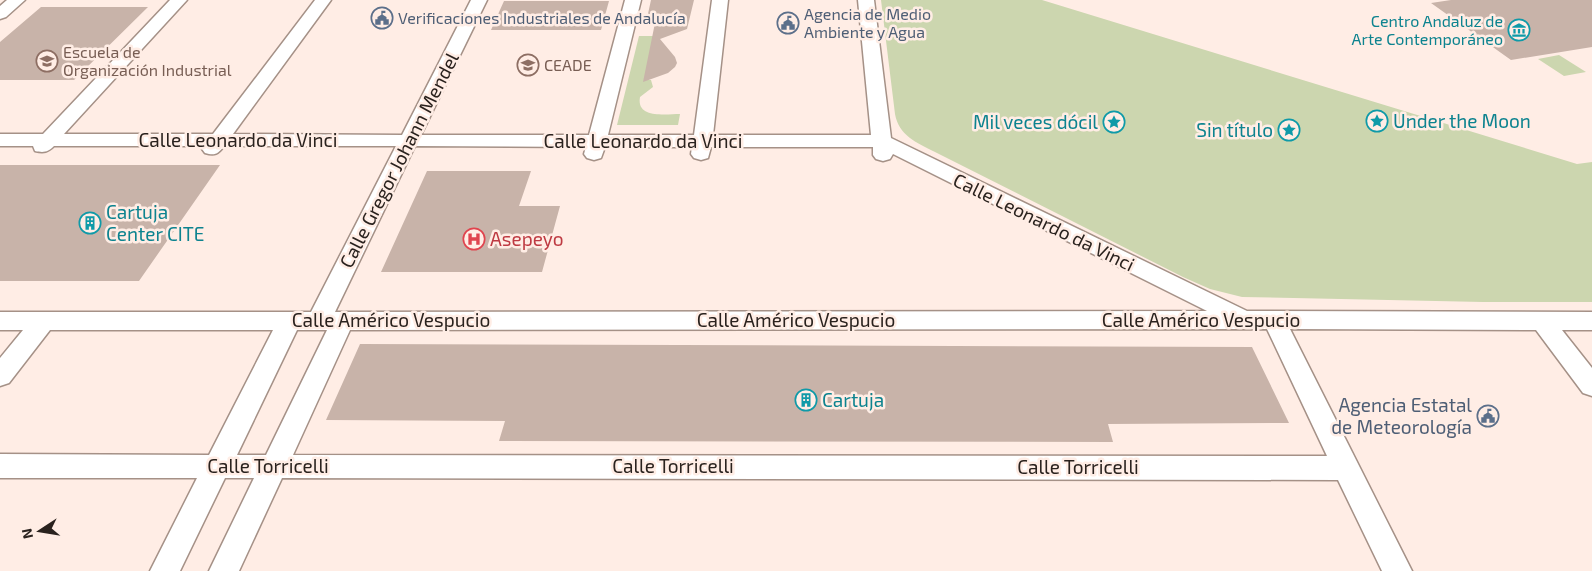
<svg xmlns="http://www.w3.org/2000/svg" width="1592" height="571" viewBox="0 0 1592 571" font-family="'Exo 2',sans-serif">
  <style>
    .green { fill: #ccd6af }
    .building { fill: #c8b3a9 }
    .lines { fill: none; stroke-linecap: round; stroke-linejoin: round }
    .minor-casing { stroke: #a59187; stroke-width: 3 }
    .minor { fill: #fff; fill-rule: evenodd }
    .labels { text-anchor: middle; stroke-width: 5; stroke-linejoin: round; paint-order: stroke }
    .far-service-label { font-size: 16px; fill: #4e5e75; stroke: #ffede5; text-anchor: start }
    .far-culture-label { font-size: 16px; fill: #0d838f; stroke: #ffede5; text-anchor: end }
    .far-education-label { font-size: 16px; fill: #785e54; stroke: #ffede5; text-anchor: start }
    .culture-label { font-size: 19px; fill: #0d838f; stroke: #ffede5; text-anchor: start }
    .street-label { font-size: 19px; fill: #2a221e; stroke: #ffede5 }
    .health-label { font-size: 19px; fill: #be3a42; stroke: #ffede5; text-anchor: start }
    .service-label { font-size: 19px; fill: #4e5e75; stroke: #ffede5; text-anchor: end }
  </style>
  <rect width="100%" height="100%" fill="#ffede5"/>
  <path class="green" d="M881 0H1042L1577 164 1592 162V302H1483L1242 297 1210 289 1183 277 935 152C916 142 899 136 895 114Z
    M639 36H663L660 38 644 80H651L653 87 640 97C636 119 666 114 680 114L678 125H617Z
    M1559 55 1586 72 1564 76 1538 59Z"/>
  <path class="building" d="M651 0H694L687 29 660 39 675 57 677 63 675 67 668 73 643 82 655 23H646Z
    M1451 0H1592V47L1511 60 1431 3Z
    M504 1H609L601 30H491Z
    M41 7H148L74 80H0V42Z
    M0 165H220L139 281H0Z
    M427 171H531L519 206H560L542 272H381Z
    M360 344 1252 347 1289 423 1108 424 1113 442 499 441 505 421 326 420Z"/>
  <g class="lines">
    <g class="minor-casing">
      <path id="minor" d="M7 0H25L6 17 0 19V6Z
        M170 0H187L64 134H213L315 0H331L233 134 402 135 471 0H487L421 135H589L625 0H641L608 135H694L712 0H728L713 135H871L858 0H874L891 138 1247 311 1592 312V330H1562L1592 368V396L1583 393 1536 330 1290 329 1412 571H1382L1338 480 282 478 239 571H209L254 478H225L180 571H150L197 478H0V454L209 455 273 330H50L9 383 0 386V358L23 330H0V312H311L396 146H224C218 154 215 156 205 153L202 149 204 146H54C48 152 44 153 35 151L33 146H0V134H43ZM415 146 586 147 584 154 587 158 594 160 601 158 605 147H692L691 154 694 158 701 160 708 158 711 147H873V155L876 159 883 161 890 159 893 154 1207 311 335 312ZM1267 329 1327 456 293 455 350 330ZM297 330H327L266 455H237Z"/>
    </g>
    <use href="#minor" class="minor"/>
  </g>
  <defs>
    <g id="civic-ring" transform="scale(1.125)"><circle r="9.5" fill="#ffede5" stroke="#5c6f8a" stroke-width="1.5"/><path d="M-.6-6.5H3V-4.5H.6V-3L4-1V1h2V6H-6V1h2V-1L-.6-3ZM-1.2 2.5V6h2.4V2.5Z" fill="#5c6f8a"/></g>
    <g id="museum-ring" transform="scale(1.125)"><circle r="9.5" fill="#ffede5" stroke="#0f9aa8" stroke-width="1.5"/><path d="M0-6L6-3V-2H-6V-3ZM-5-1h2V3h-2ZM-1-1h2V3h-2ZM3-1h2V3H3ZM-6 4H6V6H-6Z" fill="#0f9aa8"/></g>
    <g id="university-ring" transform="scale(1.125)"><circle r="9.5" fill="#ffede5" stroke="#8d6e63" stroke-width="1.5"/><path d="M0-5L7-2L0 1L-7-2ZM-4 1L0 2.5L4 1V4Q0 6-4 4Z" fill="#8d6e63"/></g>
    <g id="sight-ring" transform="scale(1.125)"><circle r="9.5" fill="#ffede5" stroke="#0f9aa8" stroke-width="1.5"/><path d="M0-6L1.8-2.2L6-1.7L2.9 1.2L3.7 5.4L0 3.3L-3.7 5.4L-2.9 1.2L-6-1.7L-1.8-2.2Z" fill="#0f9aa8"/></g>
    <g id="building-ring" transform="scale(1.125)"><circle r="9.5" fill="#ffede5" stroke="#0f9aa8" stroke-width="1.5"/><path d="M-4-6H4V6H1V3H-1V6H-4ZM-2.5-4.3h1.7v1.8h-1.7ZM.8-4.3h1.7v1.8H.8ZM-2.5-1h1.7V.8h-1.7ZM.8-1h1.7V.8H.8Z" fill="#0f9aa8"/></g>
    <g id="hospital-ring" transform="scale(1.125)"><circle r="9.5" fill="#ffede5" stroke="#e0444e" stroke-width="1.5"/><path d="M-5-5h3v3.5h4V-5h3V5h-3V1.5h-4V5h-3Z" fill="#e0444e"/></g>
  </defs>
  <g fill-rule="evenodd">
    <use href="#civic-ring" x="382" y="18"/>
    <use href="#civic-ring" x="788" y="23"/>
    <use href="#museum-ring" x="1519" y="30"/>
    <use href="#university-ring" x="47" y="61"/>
    <use href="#university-ring" x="528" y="65"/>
    <use href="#sight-ring" x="1377" y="121"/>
    <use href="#sight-ring" x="1114" y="122"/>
    <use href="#sight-ring" x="1289" y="130"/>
    <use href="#building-ring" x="90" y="223"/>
    <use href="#hospital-ring" x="474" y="239"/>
    <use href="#building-ring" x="806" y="400"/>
    <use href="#civic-ring" x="1488" y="416"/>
  </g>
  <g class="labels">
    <g class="far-service-label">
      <text x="804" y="20">Agencia de Medio<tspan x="804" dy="18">Ambiente y Agua</tspan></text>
      <text x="398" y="24">Verificaciones Industriales de Andalucía</text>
    </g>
    <g class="far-culture-label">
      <text x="1503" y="27">Centro Andaluz de<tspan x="1503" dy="18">Arte Contemporáneo</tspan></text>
    </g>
    <g class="far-education-label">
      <text x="63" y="58">Escuela de<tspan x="63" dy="18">Organización Industrial</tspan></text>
      <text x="544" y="71">CEADE</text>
    </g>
    <g class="culture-label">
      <text x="1393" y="128">Under the Moon</text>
      <text x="1098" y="129" text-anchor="end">Mil veces dócil</text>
      <text x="1273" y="137" text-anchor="end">Sin título</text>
      <text x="106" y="219">Cartuja<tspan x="106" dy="22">Center CITE</tspan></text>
      <text x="822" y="407">Cartuja</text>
    </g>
    <g class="street-label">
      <text x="238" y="147">Calle Leonardo da Vinci</text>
      <text x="643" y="148">Calle Leonardo da Vinci</text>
      <text transform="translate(399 160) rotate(-63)" y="7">Calle Gregor Johann Mendel</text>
      <text transform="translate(1044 222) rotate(26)" y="7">Calle Leonardo da Vinci</text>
      <text x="391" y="327">Calle Américo Vespucio</text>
      <text x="796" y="327">Calle Américo Vespucio</text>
      <text x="1201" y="327">Calle Américo Vespucio</text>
      <text x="268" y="473">Calle Torricelli</text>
      <text x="673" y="473">Calle Torricelli</text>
      <text x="1078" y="474">Calle Torricelli</text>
    </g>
    <g class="health-label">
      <text x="490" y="246">Asepeyo</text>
    </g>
    <g class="service-label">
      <text x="1472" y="412">Agencia Estatal<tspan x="1472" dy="22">de Meteorología</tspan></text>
    </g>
  </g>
  <g transform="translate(40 531) rotate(258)" stroke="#ffede5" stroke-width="4" paint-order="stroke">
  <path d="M0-4L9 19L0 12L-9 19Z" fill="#2a221e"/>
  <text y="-8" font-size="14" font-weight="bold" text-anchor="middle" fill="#2a221e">N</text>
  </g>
</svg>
